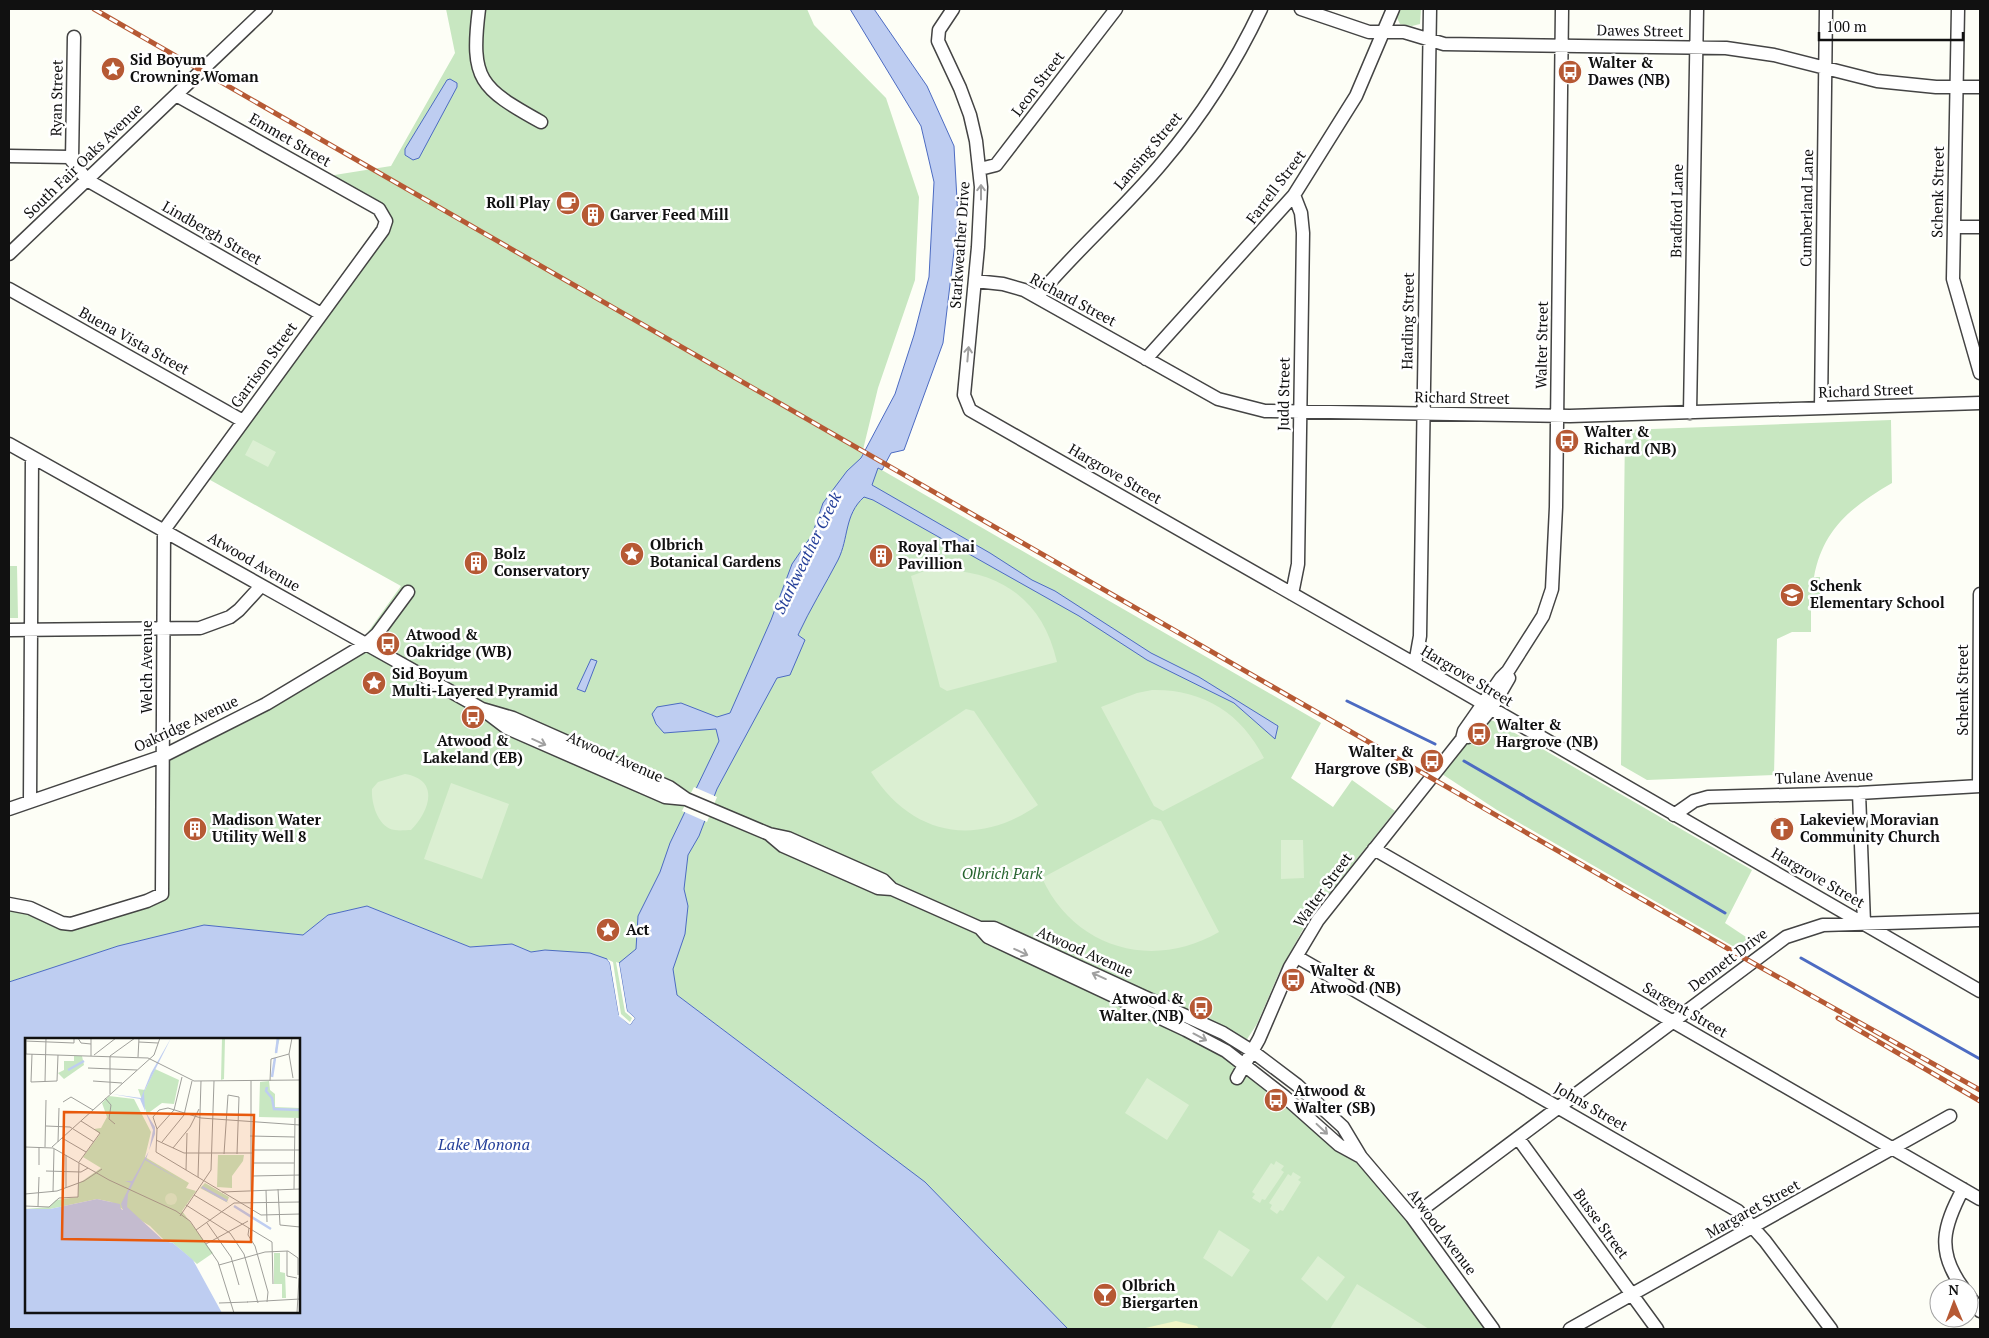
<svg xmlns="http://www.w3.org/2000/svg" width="1989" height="1338" viewBox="0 0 1989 1338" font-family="'PT Serif',serif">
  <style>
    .green { fill: #c8e7c1 }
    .sand { fill: #f0f6c6 }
    .pitch { fill: #dbefd2 }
    .water { fill: #becdf1; stroke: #4c6bc2; fill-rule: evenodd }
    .pier { fill: #fdfef6 }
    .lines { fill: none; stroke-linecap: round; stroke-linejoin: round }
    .stream { stroke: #4c6bc2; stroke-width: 3 }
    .minor-casing { stroke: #444; stroke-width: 15 }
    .minor { stroke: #fff; stroke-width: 12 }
    .rail-casing { stroke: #b65934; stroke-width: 5 }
    .rail { stroke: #fff; stroke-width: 3; stroke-dasharray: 9; stroke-linecap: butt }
    .oneway { stroke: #a0a0a0 }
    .labels { text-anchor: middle; stroke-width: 5; stroke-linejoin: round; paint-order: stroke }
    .street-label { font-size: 15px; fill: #111; stroke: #fff }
    .poi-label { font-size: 15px; font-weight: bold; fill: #111; stroke: #fff; text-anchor: start }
    .park-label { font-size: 15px; font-style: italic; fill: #26642e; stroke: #fff }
    .water-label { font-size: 16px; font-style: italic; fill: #243f99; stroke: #fff }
    .inset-river { fill: none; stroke: #becdf1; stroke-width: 2.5 }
    .inset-road { fill: none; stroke: #9f9f9a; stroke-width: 1 }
    .view { fill: #e8590c; fill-opacity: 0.15; stroke: #e8590c; stroke-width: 2.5 }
    .inset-edge { fill: none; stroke: #111; stroke-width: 2.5 }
  </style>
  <rect width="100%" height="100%" fill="#fdfef6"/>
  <path class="green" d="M446 9H807L814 25 886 98 919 197 915 280 878 388 861 458 1321 723 1291 778 1333 807 1352 780 1395 811 1307 922 1279 973 1257 1024 1232 1062 1361 1157 1493 1329H1068L1000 1261 859 1132 677 995 635 1018 630 1025 545 950 531 952 512 944 470 947 367 906 328 915 303 935 204 925 118 946 9 982V904L62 923 162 894 163 756 366 644 368 632 401 586 203 476 386 221 322 177 391 166 455 53Z
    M1400 9H1421L1420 24 1412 26 1400 24 1397 18Z
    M1891 420 1892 483C1851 507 1823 529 1814 577H1820V602H1811V632H1792L1777 639 1774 775 1647 780 1621 765 1625 430Z
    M9 566H17L18 618H9Z
    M1489 720 1494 721 1752 870 1725 923 1755 943 1743 952 1497 810 1442 774 1484 723Z"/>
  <path class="sand" d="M1176 1321 1197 1326 1199 1329H1141Z"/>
  <path class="pitch" d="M253 440 276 452 268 467 245 455Z
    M949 570C1007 574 1044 605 1057 662L947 691 940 687 911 576 922 572Z
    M1152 690C1203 689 1241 713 1264 758L1163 811 1154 806 1101 707 1137 693Z
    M966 709 974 711 1038 805C976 848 912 836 871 772Z
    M405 774C441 780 429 812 411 830 406 830 400 831 395 830 378 828 371 803 372 789L378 782Z
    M451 783 509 804 482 879 424 859Z
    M1152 819 1161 821 1219 932C1152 971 1074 948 1042 878Z
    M1281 840H1303L1304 878 1281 879Z
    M1147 1078 1189 1105 1167 1140 1125 1113Z
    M1276 1161 1284 1166 1281 1170 1284 1172 1265 1200 1262 1199 1260 1203 1252 1198 1255 1194 1252 1192 1271 1163 1274 1165Z
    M1293 1172 1301 1177 1298 1180 1301 1182 1283 1211 1280 1210 1277 1214 1270 1209 1272 1205 1269 1203 1288 1174 1291 1176Z
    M1219 1230 1250 1250 1232 1277 1203 1258Z
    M1318 1256 1345 1277 1327 1301 1301 1279Z
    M1357 1284 1429 1329H1330Z"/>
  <path class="water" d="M850 9H874L927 86 954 146 958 218 943 343 904 450 891 453 882 470 878 468 872 485 990 553 1032 580 1055 591 1151 653 1199 677 1278 726 1275 739 1234 703 1147 660 1079 616 873 500 864 497C844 515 849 538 838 560 825 585 810 609 798 635L805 640 790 675 777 678 717 789 699 836 688 855 684 889 688 906 685 934 673 969 677 995 925 1182 1068 1329H9V982L118 946 204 925 303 935 328 915 367 906 470 947 512 944 531 952 545 950 590 953 607 959 610 963 619 1015 630 1025 635 1018 627 1011 619 963 636 949 638 916 660 872 670 843 719 741 716 729 664 733 656 724 652 714 657 707 681 703 717 717 730 713 771 620 792 564 812 535 823 503 847 471 861 458 895 394 914 335 929 277 934 182 921 126ZM26 1039H299V1312H26Z
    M450 79 457 83V87L419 158 413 160 405 155V149L447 80Z
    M591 659 597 661 585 692 577 689Z"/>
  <path class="pier" d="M694 787 717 797 707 822 682 811Z
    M607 959 613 962 621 1014 630 1022 632 1018 625 1012 616 962 619 963 627 1011 635 1018 630 1025 619 1016 610 963Z"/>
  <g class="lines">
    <path class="stream" d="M1347 701 1435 744
      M1464 761 1725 913
      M1801 958 1980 1059"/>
    <g class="minor-casing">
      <path id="minor" d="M479 9C470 80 480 88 541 122
        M953 9 939 30 938 41 960 88 970 115 976 141 981 187 978 247 964 395 970 410 1415 664 1980 991
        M1301 9 1369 32H1404L1444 44 1726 48 1774 55 1877 81 1936 87H1980
        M1958 9 1953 279 1980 373
        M9 156 69 157 87 180 321 314
        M72 160 74 37
        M980 169 996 165 1116 9
        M1954 227H1980
        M9 254 266 9
        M975 281 1003 284 1024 290 1218 399 1265 411 1570 416 1980 403
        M9 289 243 421
        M1037 297C1076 250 1123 210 1162 163 1202 116 1235 64 1261 9
        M1146 359 1294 195 1356 96 1393 9
        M1821 408 1826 9
        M1690 413 1697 9
        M9 444 482 709 507 728 665 797 686 799
        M164 530 383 230 386 221 379 209 176 95
        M1292 594 1298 564 1303 233 1301 213 1294 195
        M9 630 200 628 230 617 239 610 261 586
        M1415 664 1420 636 1430 9
        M482 709 513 718 669 787 686 799 769 834 788 838 883 880 892 889 980 928H994L1223 1033 1252 1051 1297 1085 1343 1127 1361 1157 1412 1217 1493 1329
        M1468 737 1491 709 1509 678
        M1979 786 1980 594
        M1859 793 1864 923
        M30 801 32 457
        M9 809 163 756 266 704 366 644 377 634 408 592
        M1674 815 1694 801 1708 797 1859 793 1980 786
        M770 835 783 846 878 888 892 889
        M1374 849 1980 1199
        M9 904 30 908 62 923 71 924 147 901 162 894 164 530
        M980 928 988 937 1186 1030 1226 1051 1285 1097 1339 1145 1361 1157
        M1297 957 1738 1211 1765 1241 1831 1329
        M1237 1078 1259 1039 1290 967 1318 920 1462 739 1464 731 1501 678 1508 671 1543 616 1552 589 1556 507 1562 9
        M1518 1138 1657 1329
        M1963 1189C1943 1227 1936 1251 1963 1288
        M1412 1217 1786 937 1823 925 1980 920
        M1969 1296 1980 1311
        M1570 1329 1950 1116"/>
    </g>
    <use href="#minor" class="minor"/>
    <g class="rail-casing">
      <path id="rail" d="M94 9 1753 963 1980 1090
        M1838 1018 1980 1101"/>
    </g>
    <use href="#rail" class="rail"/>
  </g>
  <defs><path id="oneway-shaft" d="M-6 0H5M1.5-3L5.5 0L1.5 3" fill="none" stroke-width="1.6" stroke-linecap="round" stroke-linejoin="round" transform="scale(1.25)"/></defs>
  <g class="oneway">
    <use href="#oneway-shaft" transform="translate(981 192) rotate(-90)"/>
    <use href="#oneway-shaft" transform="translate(968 354) rotate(-85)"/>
    <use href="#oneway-shaft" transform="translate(539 742) rotate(24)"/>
    <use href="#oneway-shaft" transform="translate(1021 952) rotate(25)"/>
    <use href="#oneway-shaft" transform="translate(1099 976) rotate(-156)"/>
    <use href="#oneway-shaft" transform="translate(1200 1037) rotate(28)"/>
    <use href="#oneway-shaft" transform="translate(1322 1129) rotate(43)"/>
  </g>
  <defs>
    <g id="sight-disc" transform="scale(1.25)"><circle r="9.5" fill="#b65934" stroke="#fff"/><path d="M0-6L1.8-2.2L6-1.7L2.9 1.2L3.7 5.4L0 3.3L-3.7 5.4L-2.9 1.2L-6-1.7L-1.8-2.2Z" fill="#fff"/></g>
    <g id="bus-disc" transform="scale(1.25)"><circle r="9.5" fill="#b65934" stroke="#fff"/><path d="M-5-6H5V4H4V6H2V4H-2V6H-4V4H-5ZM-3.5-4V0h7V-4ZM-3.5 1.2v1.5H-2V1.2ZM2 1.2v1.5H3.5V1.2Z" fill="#fff"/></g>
    <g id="cafe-disc" transform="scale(1.25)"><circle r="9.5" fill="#b65934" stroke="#fff"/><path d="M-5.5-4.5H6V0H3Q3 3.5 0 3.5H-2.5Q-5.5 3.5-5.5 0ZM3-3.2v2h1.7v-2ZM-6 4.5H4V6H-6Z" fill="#fff"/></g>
    <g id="building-disc" transform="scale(1.25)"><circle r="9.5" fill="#b65934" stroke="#fff"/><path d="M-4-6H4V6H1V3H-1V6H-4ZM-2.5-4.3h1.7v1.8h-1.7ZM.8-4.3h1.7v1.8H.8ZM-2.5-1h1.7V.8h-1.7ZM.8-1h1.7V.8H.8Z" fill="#fff"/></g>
    <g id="school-disc" transform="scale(1.25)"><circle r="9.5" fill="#b65934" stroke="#fff"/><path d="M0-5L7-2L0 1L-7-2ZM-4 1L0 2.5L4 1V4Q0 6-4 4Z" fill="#fff"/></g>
    <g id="church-disc" transform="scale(1.25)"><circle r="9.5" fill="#b65934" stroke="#fff"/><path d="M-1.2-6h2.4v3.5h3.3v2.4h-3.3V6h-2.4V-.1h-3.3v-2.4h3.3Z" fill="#fff"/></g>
    <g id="bar-disc" transform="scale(1.25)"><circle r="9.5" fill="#b65934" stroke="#fff"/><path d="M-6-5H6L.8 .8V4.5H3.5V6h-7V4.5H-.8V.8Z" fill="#fff"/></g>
  </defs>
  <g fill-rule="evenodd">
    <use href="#sight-disc" x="113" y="69"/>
    <use href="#bus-disc" x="1570" y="72"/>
    <use href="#cafe-disc" x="568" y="203"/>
    <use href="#building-disc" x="593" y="215"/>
    <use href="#bus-disc" x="1567" y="441"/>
    <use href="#sight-disc" x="632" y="554"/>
    <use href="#building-disc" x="881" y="556"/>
    <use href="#building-disc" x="476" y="563"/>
    <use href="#school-disc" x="1792" y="595"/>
    <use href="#bus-disc" x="388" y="644"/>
    <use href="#sight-disc" x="374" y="683"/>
    <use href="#bus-disc" x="473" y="717"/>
    <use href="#bus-disc" x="1479" y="734"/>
    <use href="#bus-disc" x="1432" y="761"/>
    <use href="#building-disc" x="195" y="829"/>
    <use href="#church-disc" x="1782" y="829"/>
    <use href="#sight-disc" x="608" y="930"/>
    <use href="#bus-disc" x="1293" y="980"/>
    <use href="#bus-disc" x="1201" y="1008"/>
    <use href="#bus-disc" x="1276" y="1100"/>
    <use href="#bar-disc" x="1105" y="1295"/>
  </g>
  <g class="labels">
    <g class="street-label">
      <text transform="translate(1640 31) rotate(1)" y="5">Dawes Street</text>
      <text transform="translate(1038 84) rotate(-53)" y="5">Leon Street</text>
      <text transform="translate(57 98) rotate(-89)" y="5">Ryan Street</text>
      <text transform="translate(290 140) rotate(30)" y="5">Emmet Street</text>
      <text transform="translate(1148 151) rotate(-50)" y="5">Lansing Street</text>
      <text transform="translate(83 161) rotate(-44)" y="5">South Fair Oaks Avenue</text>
      <text transform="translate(1276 187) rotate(-53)" y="5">Farrell Street</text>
      <text transform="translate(1938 192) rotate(-89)" y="5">Schenk Street</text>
      <text transform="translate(1807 208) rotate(-89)" y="5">Cumberland Lane</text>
      <text transform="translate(1677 211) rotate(-89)" y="5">Bradford Lane</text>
      <text transform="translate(212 233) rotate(30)" y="5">Lindbergh Street</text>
      <text transform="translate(960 245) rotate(-86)" y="5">Starkweather Drive</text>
      <text transform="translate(1073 300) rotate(28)" y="5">Richard Street</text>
      <text transform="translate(1408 321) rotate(-89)" y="5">Harding Street</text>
      <text transform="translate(134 341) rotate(29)" y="5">Buena Vista Street</text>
      <text transform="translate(1542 345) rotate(-89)" y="5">Walter Street</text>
      <text transform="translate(264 365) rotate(-54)" y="5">Garrison Street</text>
      <text transform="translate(1866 391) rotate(-2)" y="5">Richard Street</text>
      <text transform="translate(1284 394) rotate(-89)" y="5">Judd Street</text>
      <text transform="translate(1462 398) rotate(1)" y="5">Richard Street</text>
      <text transform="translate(1115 474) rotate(30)" y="5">Hargrove Street</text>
      <text transform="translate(254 562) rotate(30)" y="5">Atwood Avenue</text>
      <text transform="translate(147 667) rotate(-90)" y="5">Welch Avenue</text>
      <text transform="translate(1467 676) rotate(31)" y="5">Hargrove Street</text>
      <text transform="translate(1963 690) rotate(-90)" y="5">Schenk Street</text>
      <text transform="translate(186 724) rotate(-25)" y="5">Oakridge Avenue</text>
      <text transform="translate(615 757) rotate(24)" y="5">Atwood Avenue</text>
      <text transform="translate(1824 777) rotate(-2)" y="5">Tulane Avenue</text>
      <text transform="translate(1818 878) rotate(30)" y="5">Hargrove Street</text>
      <text transform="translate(1323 890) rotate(-54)" y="5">Walter Street</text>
      <text transform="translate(1085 952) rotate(24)" y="5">Atwood Avenue</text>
      <text transform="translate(1728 960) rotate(-37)" y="5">Dennett Drive</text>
      <text transform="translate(1685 1010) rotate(30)" y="5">Sargent Street</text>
      <text transform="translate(1591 1107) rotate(30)" y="5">Johns Street</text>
      <text transform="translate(1753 1209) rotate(-29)" y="5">Margaret Street</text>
      <text transform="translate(1601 1224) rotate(54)" y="5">Busse Street</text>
      <text transform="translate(1442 1232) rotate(53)" y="5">Atwood Avenue</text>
    </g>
    <g class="poi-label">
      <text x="130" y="65">Sid Boyum<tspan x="130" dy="17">Crowning Woman</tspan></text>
      <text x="1588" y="68">Walter &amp;<tspan x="1588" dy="17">Dawes (NB)</tspan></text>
      <text x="550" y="208" text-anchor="end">Roll Play</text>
      <text x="610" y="220">Garver Feed Mill</text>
      <text x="1584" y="437">Walter &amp;<tspan x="1584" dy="17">Richard (NB)</tspan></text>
      <text x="650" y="550">Olbrich<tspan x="650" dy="17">Botanical Gardens</tspan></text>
      <text x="898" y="552">Royal Thai<tspan x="898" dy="17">Pavillion</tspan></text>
      <text x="494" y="559">Bolz<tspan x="494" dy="17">Conservatory</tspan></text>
      <text x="1810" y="591">Schenk<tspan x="1810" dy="17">Elementary School</tspan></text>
      <text x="406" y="640">Atwood &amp;<tspan x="406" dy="17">Oakridge (WB)</tspan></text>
      <text x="392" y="679">Sid Boyum<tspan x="392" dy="17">Multi-Layered Pyramid</tspan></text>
      <text x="1496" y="730">Walter &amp;<tspan x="1496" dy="17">Hargrove (NB)</tspan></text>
      <text x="473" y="746" text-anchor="middle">Atwood &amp;<tspan x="473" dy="17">Lakeland (EB)</tspan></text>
      <text x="1414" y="757" text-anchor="end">Walter &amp;<tspan x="1414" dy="17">Hargrove (SB)</tspan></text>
      <text x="212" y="825">Madison Water<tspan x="212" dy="17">Utility Well 8</tspan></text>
      <text x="1800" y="825">Lakeview Moravian<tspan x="1800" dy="17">Community Church</tspan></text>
      <text x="626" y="935">Act</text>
      <text x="1310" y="976">Walter &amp;<tspan x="1310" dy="17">Atwood (NB)</tspan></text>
      <text x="1184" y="1004" text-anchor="end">Atwood &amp;<tspan x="1184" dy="17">Walter (NB)</tspan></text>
      <text x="1294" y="1096">Atwood &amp;<tspan x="1294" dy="17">Walter (SB)</tspan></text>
      <text x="1122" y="1291">Olbrich<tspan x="1122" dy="17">Biergarten</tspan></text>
    </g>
    <g class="park-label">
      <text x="1002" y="879">Olbrich Park</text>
    </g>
    <g class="water-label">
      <text transform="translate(807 553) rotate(-64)" y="6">Starkweather Creek</text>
      <text x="484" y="1150">Lake Monona</text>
    </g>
  </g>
  <g transform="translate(25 1038)">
    <rect width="275" height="275" fill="#fdfef6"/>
    <path d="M197 0H255L250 17 252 0 200 1 199 41 196 42ZM49 18H57L59 27 39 41 33 35 39 32V23H49ZM130 31 154 42 149 66 137 65 122 76 113 51 120 52ZM244 43 245 52 250 56V69L275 70V80L234 79 235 44ZM84 58 109 61 126 94 120 119 164 145 161 150 171 153 157 173 188 215 172 226 148 205 140 203 125 188 86 164 72 161 25 171H0L24 169 31 162 53 159V146L76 130 58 119 75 96 69 91 76 90 82 79 77 65ZM193 117H219L218 123 207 138V150L192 149ZM180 145 204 159 202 164 205 166 175 150ZM249 215H255V234L260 235 261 260H257V246H249Z" fill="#c8e7c1"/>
    <path d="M140 161a6 6 0 1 1 12 0a6 6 0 1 1-12 0Z" fill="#dbefd2"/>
    <path d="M146 0 119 54 120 73 130 89V96L121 121 160 145 120 122 103 156 102 169 139 203 148 205 168 222 197 275H0V171H25L72 161 95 166 96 171 98 172 96 166 106 145 100 143H107L124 113 128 92 115 61 87 56 116 60 126 35Z" fill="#becdf1"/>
    <path class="inset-river" d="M251 15 253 0M43 32 59 23M247 39 250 20M242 49 241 53 247 60 249 71 275 72M177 149 202 163M209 168 246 191"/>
    <path class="inset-road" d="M53 0 56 5 66 6M0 3 49 5V0M114 4 133 5M0 16 123 20 169 43 275 42M1 16V0M7 16 6 44 32 43 33 17M264 16 268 40M264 16 267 0M69 17 91 0M66 18V0M113 19 114 0M63 30 112 32M68 43 97 45M245 43 246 21 264 16M20 44 21 0M85 56V18L110 0M80 60 86 67 84 81 90 86M38 64 46 59 68 72M275 87 176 80 143 70 134 72 128 79 132 91 131 114 236 177 275 176M21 88 45 89 69 104M132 91 149 72 157 39M225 98 270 99M37 100 61 114M131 102 159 115H227M33 104 34 70M137 104 159 77 167 43M0 109 28 110 84 142M20 109 21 62M27 109 129 17 135 0M148 110 165 89 174 71M227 112H275M199 116 203 57 214 59 212 116M54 124 75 95 56 83M227 125H269M14 127V109M161 132 162 95M21 133 56 134 63 130M227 138 275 137M173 139 176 43M84 142 151 173 165 183 193 224 209 275M41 150V117M253 151 255 187 275 189M269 151 270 80M226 152V43M241 152 242 184M28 154 29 111M197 154 275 151M0 156 32 153 59 143 77 131M169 157 247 204 248 246M161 167 205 195 219 216 233 265M0 168 24 169 34 160 53 159 54 125M13 168 14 139M155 178 186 132 189 43M182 185 206 219 214 247M224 190 223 197 230 208 243 254 242 264M171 192 209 165 275 164M181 206 223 183M262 213V238L272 240M194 227 240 214 263 213 273 220V237M222 264 275 261M194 265 223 264M272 275 274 240"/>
    <path class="view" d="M39 74 229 77 226 204 37 201Z"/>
    <rect width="275" height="275" class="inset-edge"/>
  </g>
  <rect width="1989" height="1338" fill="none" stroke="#111111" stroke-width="20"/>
  <g transform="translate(1954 1303) rotate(359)"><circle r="24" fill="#ffffff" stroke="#a0a0a0"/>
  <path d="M0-4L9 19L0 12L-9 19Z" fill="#b65934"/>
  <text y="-8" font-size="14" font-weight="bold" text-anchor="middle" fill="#111111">N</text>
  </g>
  <path d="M1819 32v8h144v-8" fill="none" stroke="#111111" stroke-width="2.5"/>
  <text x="1826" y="32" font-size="15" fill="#111111" stroke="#ffffff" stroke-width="4" paint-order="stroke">100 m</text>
</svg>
